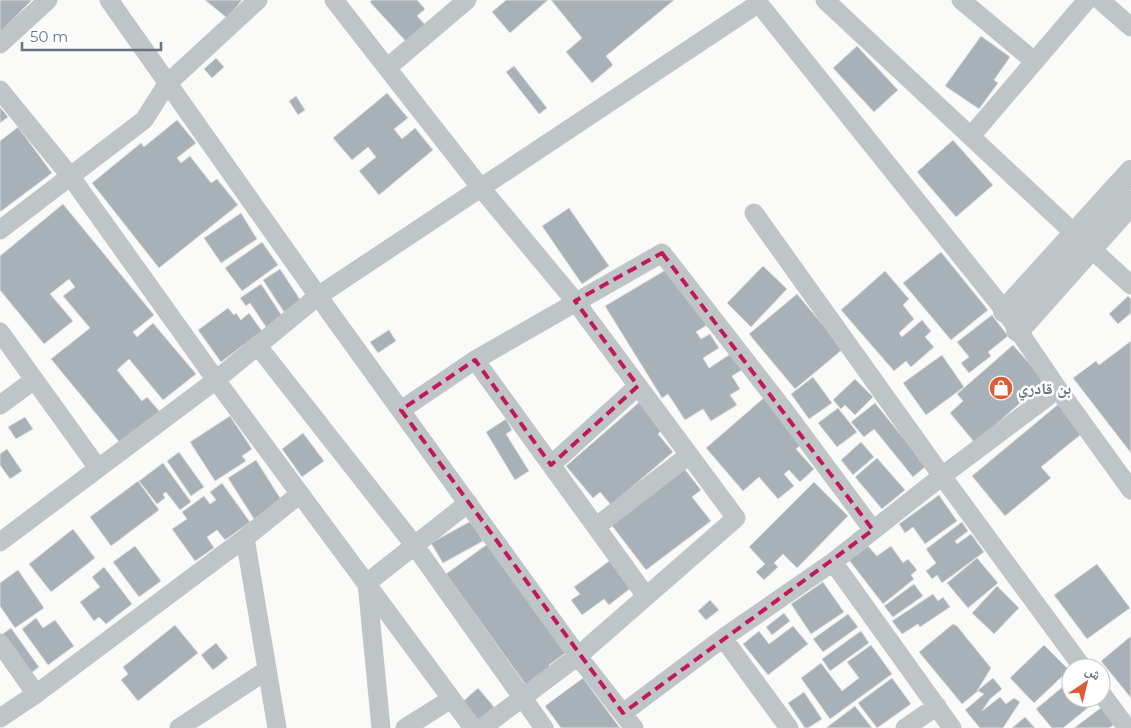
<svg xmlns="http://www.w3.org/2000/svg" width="1131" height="728" viewBox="0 0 1131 728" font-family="Montserrat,'Noto Naskh Arabic',sans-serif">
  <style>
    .building { fill: #a8b1b7; stroke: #dcdcda }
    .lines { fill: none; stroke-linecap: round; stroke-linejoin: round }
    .minor { stroke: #bfc4c7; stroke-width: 19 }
    .tertiary { stroke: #bfc4c7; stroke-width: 24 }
    .marked { fill: none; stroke: #c2185b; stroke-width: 4; stroke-dasharray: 10 6; stroke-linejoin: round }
    .labels { text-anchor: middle; stroke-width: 5; stroke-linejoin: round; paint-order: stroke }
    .poi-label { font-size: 16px; font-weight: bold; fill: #667581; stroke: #fff; text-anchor: start }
  </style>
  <rect width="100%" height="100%" fill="#fafaf8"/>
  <path class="building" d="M0 0H32L0 32Z
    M205 0H242L227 18Z
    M372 0H417L425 9 417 16 429 29 411 47 370 2Z
    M506 0H548L510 33 492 12Z
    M551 0H674L606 56 613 65 592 83 566 52 582 38Z
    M981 36 1010 57 994 80 998 83 979 109 945 86Z
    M857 46 898 90 874 112 833 68Z
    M216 58 224 67 212 78 204 69Z
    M514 66 547 108 539 114 506 72Z
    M387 93 408 118 394 129 402 139 415 128 433 150 379 195 359 171 376 157 368 147 352 160 333 138Z
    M296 96 305 110 298 115 289 101Z
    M0 107 8 117 0 123Z
    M177 120 196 143 177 158 181 163 190 156 211 183 217 179 238 205 159 268 92 183 141 143 144 147Z
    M18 127 52 173 0 212V141Z
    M953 140 993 185 956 217 917 172Z
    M63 204 154 315 133 332 137 337 153 323 196 374 163 400 129 359 117 370 142 401 147 397 160 412 121 444 51 359 90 328 63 296 75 287 69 279 50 294 73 321 44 344 0 290V256Z
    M569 208 609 266 582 284 542 226Z
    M241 213 257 239 221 263 204 238Z
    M262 242 278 265 242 291 225 268Z
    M941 252 988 310 951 340 903 283Z
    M763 266 787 289 751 327 727 303Z
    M669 268 710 323 696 332 701 339 710 334 719 348 703 358 709 368 735 351 745 368 732 376 740 389 730 395 737 405 711 421 703 409 685 420 668 394 662 398 605 306Z
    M280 269 301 301 284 312 263 280Z
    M885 271 909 299 903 305 914 319 899 333 902 337 922 320 931 331 925 337 934 347 911 367 906 361 894 371 841 310Z
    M261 284 284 319 268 330 250 303 246 306 240 298Z
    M797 294 843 349 795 389 749 334Z
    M1128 296 1131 299V313L1118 324 1109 314Z
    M228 308 234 315 236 313 241 320 249 313 262 331 221 362 198 330Z
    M992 315 1008 336 988 352 991 356 969 373 961 363 969 357 957 342Z
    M389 330 396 341 378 353 370 342Z
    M1131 341V453L1073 378 1096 361 1099 365Z
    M1013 345 1045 381 975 443 950 413 963 401 957 394Z
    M942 355 964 387 926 415 903 383Z
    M813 377 832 403 809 419 791 394Z
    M855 379 873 397 855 415 845 405 841 409 833 400Z
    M766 396 805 441 796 449 814 469 800 482 789 470 784 474 794 486 778 499 759 477 743 491 706 448Z
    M643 399 667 426 658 434 673 452 611 505 600 492 593 498 566 466Z
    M1061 402 1085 431 1041 467 1051 478 1005 516 972 476Z
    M875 403 926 466 913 477 874 429 864 437 851 422Z
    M838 408 857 432 837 447 818 423Z
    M230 416 252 449 242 456 246 461 215 481 190 442Z
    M25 417 33 429 16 439 8 427Z
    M506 419 512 430 506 434 529 471 515 480 486 432Z
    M303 433 324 461 302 477 282 449Z
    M861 442 874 457 853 475 841 460Z
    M7 449 22 471 10 479 0 465V454Z
    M179 452 204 487 191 496 167 461Z
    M877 458 905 490 882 509 855 477Z
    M256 460 282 501 254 519 228 478Z
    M163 463 191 502 180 510 166 492 163 494 165 498 157 504 139 481Z
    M683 467 701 490 692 497 711 521 646 570 610 523Z
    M138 481 159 510 111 546 90 517Z
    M814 482 848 516 797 568 783 554 774 563 778 567 764 580 756 572 765 564 749 547Z
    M222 483 250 522 225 540 217 530 207 537 214 548 195 561 172 529 187 519 182 512 204 496 210 504 216 500 210 492Z
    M939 495 957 521 925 544 913 527 905 533 899 524Z
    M471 521 483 541 443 563 431 543Z
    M962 522 968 531 955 541 957 544 971 534 984 552 942 583 937 575 932 579 926 571 936 563 926 549Z
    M73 529 95 558 51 592 29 564Z
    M489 543 567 652 549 665 553 670 528 688 446 574Z
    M135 546 161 581 139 597 113 562Z
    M868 546 877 556 891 546 903 563 908 559 917 570 911 575 914 579 883 604 849 560Z
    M977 558 998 583 968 608 947 583Z
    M612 559 632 587 609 605 604 599 582 615 571 600 580 594 574 587Z
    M1097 564 1130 608 1087 639 1054 595Z
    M104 567 132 604 106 624 99 617 94 621 80 602 100 587 92 577Z
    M18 570 44 608 15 628 0 606V583Z
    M823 582 844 612 811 634 791 604Z
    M914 584 923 596 893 617 884 606Z
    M997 586 1019 608 994 634 972 613Z
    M933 594 938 601 943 597 950 607 920 627 918 624 902 634 892 621Z
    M710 600 719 610 706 620 698 611Z
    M784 613 790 621 772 635 766 627Z
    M848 614 858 627 823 652 813 639Z
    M36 618 43 628 55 620 74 646 48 665 22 629Z
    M953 624 957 626 991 668 977 691 993 678 1002 689 990 699 982 711 1000 697 1006 704 1014 698 1020 702 1003 728H980L965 710 984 694 978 691 962 704 919 652Z
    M175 625 198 653 138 701 121 680 128 674 123 667Z
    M793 626 808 644 768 675 743 644 759 631 769 644Z
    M11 628 39 667 27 676 0 636Z
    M861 631 869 643 830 671 822 659Z
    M1131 636V698L1101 661Z
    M216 643 228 658 213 670 201 655Z
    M871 645 892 674 830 719 801 678 821 663 842 691 859 678 847 662Z
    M1044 645 1069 670 1034 703 1010 678Z
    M583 678 620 728H561L545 706Z
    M892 678 911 704 877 728 858 703Z
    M1071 680V698H1092L1095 702 1063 728H1052L1036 709Z
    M478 688 494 707 475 723 459 705Z
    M804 692 822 719 808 728H805L788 703Z
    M855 706 872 728H826Z
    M1102 707 1115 724 1109 728H1074Z
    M1025 717 1035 728H1012Z"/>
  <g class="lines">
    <path class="minor" d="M109 0 318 296 578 656 634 728
      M334 0 387 68 467 0
      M756 0 1005 311 1058 389 1131 490
      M825 0 1075 234 1131 285
      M961 0 1034 61
      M1100 0 1131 27
      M0 44 48 0
      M387 68 481 188 575 301 736 518 578 656 482 728
      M0 90 71 177 216 380 473 728
      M971 136 1087 0
      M754 213 942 476 1083 668
      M0 230 144 120 167 84 258 0
      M0 332 98 468
      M257 345 415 546 544 728
      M475 360 646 596
      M0 405 34 380
      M401 410 475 360 662 253 784 410 873 530
      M551 465 638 386
      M597 526 689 455
      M245 538 277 728
      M0 542 216 380 318 296 759 3
      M723 638 789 728
      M0 643 36 694
      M1101 693 1127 728
      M623 713 723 638 833 562
      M0 718 36 694 245 538 300 494
      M179 728 267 670
      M381 728 367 583 468 503
      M405 728 451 699
      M905 728 937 706
      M952 728 833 562 942 476 1058 389"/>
    <path class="tertiary" d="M1005 311 1131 172
      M1018 330 1131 203"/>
  </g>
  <path class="marked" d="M662 253 873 530 623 713 401 410 475 360 551 465 638 386 575 301Z"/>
  <defs>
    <g id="shop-disc" transform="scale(1.25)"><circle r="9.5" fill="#dc5d35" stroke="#fff"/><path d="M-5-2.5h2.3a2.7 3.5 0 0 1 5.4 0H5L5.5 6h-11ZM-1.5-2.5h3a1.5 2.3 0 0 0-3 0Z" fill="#fff"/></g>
  </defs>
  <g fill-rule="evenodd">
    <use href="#shop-disc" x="1001" y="388"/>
  </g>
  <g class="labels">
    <g class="poi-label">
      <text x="1018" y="394">بن قادري</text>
    </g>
  </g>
  <g transform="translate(1086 683) rotate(35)"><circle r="24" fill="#ffffff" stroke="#c2c8cd"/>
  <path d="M0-4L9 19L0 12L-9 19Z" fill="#dc5d35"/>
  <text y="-8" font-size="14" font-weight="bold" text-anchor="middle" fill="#667581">ش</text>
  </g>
  <path d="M22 42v8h139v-8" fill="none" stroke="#667581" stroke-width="2.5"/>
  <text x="30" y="42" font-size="15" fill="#667581" stroke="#ffffff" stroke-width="4" paint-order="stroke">50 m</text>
</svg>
